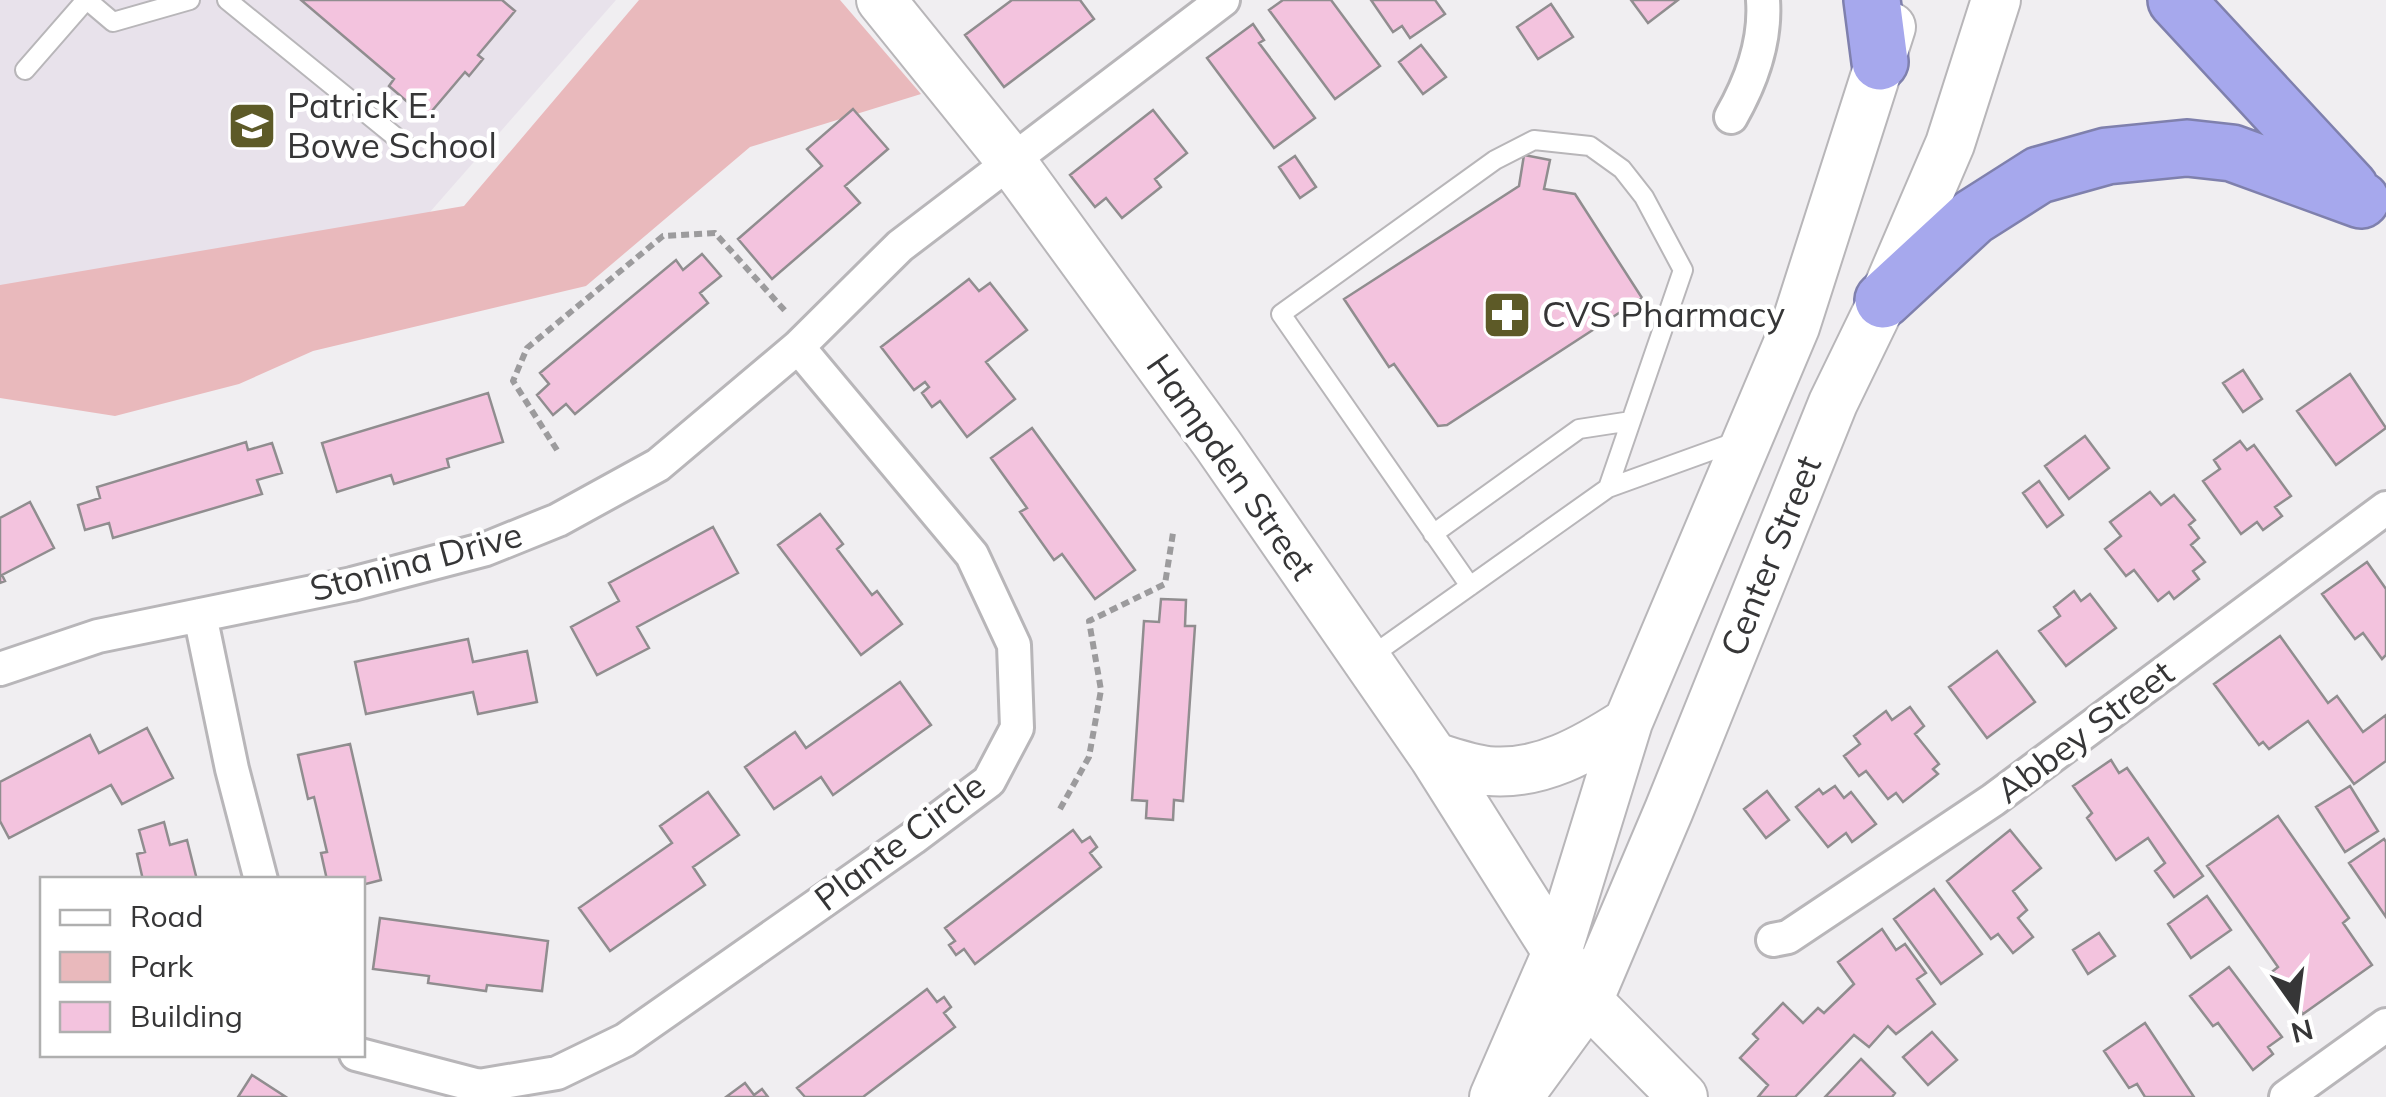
<svg xmlns="http://www.w3.org/2000/svg" width="2386" height="1097" viewBox="0 0 2386 1097" font-family="Mulish,sans-serif">
  <style>
    .built { fill: #e8e2eb }
    .green { fill: #e9b9bc }
    .building { fill: #f3c3de; stroke: #908d8f; stroke-width: 2.5 }
    .lines { fill: none; stroke-linecap: round; stroke-linejoin: round }
    .lane-casing { stroke: #b8b6b9; stroke-width: 22 }
    .street-casing { stroke: #b8b6b9; stroke-width: 38 }
    .secondary-casing { stroke: #b8b6b9; stroke-width: 52 }
    .highway-casing { stroke: #7f80ad; stroke-width: 60 }
    .path { stroke: #9c9b9d; stroke-width: 6; stroke-dasharray: 8 5; stroke-linecap: butt }
    .lane { stroke: #fff; stroke-width: 18 }
    .street { stroke: #fff; stroke-width: 32 }
    .secondary { stroke: #fff; stroke-width: 48 }
    .highway { stroke: #a6a8ed; stroke-width: 55 }
    .labels { text-anchor: middle; stroke-width: 9; stroke-linejoin: round; paint-order: stroke }
    .poi-label { font-size: 35px; fill: #363637; stroke: #fff; text-anchor: start }
    .street-label { font-size: 35px; fill: #363637; stroke: #fff }
  </style>
  <rect width="100%" height="100%" fill="#f0eef1"/>
  <path class="built" d="M0 0H616L394 253 0 372Z"/>
  <path class="green" d="M639 0H840L921 94 750 147 586 286 313 351 239 384 115 416 0 398V285L464 206Z"/>
  <path class="building" d="M301 0H502L515 11 478 55 483 59 469 76 465 72 426 118 389 86 394 79Z
    M1012 0H1080L1094 19 1004 87 965 35Z
    M1283 0H1331L1380 66 1335 99 1269 10Z
    M1371 0H1435L1445 14 1410 38 1402 26 1393 32Z
    M1631 0H1678L1648 23Z
    M1551 4 1573 37 1538 59 1517 27Z
    M1253 24 1264 40 1259 43 1315 118 1274 148 1207 58Z
    M1421 45 1446 77 1423 94 1399 62Z
    M853 109 888 149 845 186 860 203 772 279 738 239 822 166 807 149Z
    M1153 110 1187 153 1155 179 1161 187 1122 218 1106 198 1095 207 1070 175Z
    M1524 155 1550 160 1544 189 1575 194 1642 298 1447 425 1438 426 1394 364 1389 367 1344 299 1519 186Z
    M1295 156 1316 187 1300 198 1279 167Z
    M702 254 721 276 700 293 708 303 575 414 566 404 553 415 537 395 549 384 540 373 676 260 683 270Z
    M969 279 979 291 990 283 1027 330 986 362 1015 399 967 437 940 401 932 407 922 393 929 387 925 382 914 390 881 347Z
    M2243 370 2262 399 2243 412 2223 383Z
    M2350 374 2386 428 2336 465 2297 411Z
    M488 393 503 442 447 459 449 467 394 484 391 475 337 492 322 443Z
    M1032 428 1135 570 1095 599 1062 554 1054 560 1020 512 1027 508 991 458Z
    M2085 436 2109 468 2069 499 2045 466Z
    M2240 441 2247 450 2254 445 2291 496 2275 507 2282 516 2263 530 2257 522 2241 534 2203 481 2220 469 2214 460Z
    M246 442 248 450 272 443 282 473 257 480 262 494 113 538 109 523 85 530 78 505 100 498 97 487Z
    M2039 481 2063 515 2047 527 2023 493Z
    M2150 492 2161 505 2174 495 2195 520 2189 525 2199 538 2191 545 2205 562 2193 571 2199 579 2174 599 2169 592 2158 601 2134 570 2126 576 2105 549 2121 536 2110 522Z
    M30 502 54 548 2 575 5 581 0 583V518Z
    M820 514 843 544 837 549 872 595 877 591 902 624 861 655 778 545Z
    M713 527 738 573 637 627 649 648 597 675 571 627 619 601 609 583Z
    M2367 562 2386 589V655L2382 659 2363 633 2355 639 2322 594Z
    M2074 591 2081 601 2090 594 2116 628 2066 666 2039 631 2060 616 2054 607Z
    M1161 599 1186 600 1185 626H1195L1183 801 1174 800 1173 820 1146 818 1147 801 1132 800 1144 621 1159 622Z
    M2280 636 2328 703 2337 696 2363 732 2386 715V761L2354 784 2308 721 2269 749 2263 742 2259 745 2214 684Z
    M468 639 473 662 527 651 537 702 478 714 473 692 366 714 355 662Z
    M1997 651 2035 702 1987 738 1949 687Z
    M900 682 931 725 833 795 821 777 774 809 745 767 795 732 806 748Z
    M1910 707 1924 726 1915 734 1939 764 1933 769 1938 774 1903 802 1896 793 1888 799 1866 771 1859 776 1844 756 1860 744 1854 736 1886 711 1892 720Z
    M147 728 173 778 122 804 111 785 9 838 0 821V782L90 735 99 753Z
    M350 744 381 880 362 885V880H327L321 853 327 852 314 797 308 799 298 755Z
    M2111 760 2119 773 2127 768 2203 876 2174 897 2155 871 2165 863 2148 838 2116 860 2087 818 2092 813 2073 786Z
    M1835 786 1844 798 1851 792 1876 824 1852 842 1846 833 1828 847 1796 807 1819 789 1823 794Z
    M2350 786 2378 831 2345 852 2316 807Z
    M1767 791 1789 820 1766 838 1744 809Z
    M708 792 739 835 693 867 705 885 610 951 579 908 672 843 660 826Z
    M2278 816 2349 918 2343 923 2372 965 2303 1014 2273 971 2278 967 2207 866Z
    M164 822 170 845 187 840 197 880H143L137 854 145 852 139 830Z
    M1073 830 1082 842 1090 837 1097 847 1090 853 1101 867 975 964 964 949 956 955 949 945 955 941 945 928Z
    M2010 830 2041 868 2013 891 2027 910 2018 918 2033 937 2013 953 1998 934 1991 939 1947 881Z
    M2384 839 2386 842V917L2349 863Z
    M1934 889 1982 954 1941 984 1894 919Z
    M2207 896 2231 930 2191 958 2168 924Z
    M380 918 548 941 542 991 487 985 486 991 428 983 429 976 373 969Z
    M1882 929 1896 950 1905 944 1926 973 1917 979 1935 1004 1896 1034 1888 1026 1869 1047 1854 1035 1795 1097H1758L1768 1085 1740 1058 1758 1039 1753 1034 1783 1003 1803 1023 1818 1008 1824 1013 1854 984 1838 962Z
    M2099 933 2115 956 2088 974 2073 950Z
    M2229 967 2282 1037 2268 1047 2273 1054 2253 1070 2218 1023 2213 1026 2190 996Z
    M927 989 937 1002 944 997 951 1007 944 1013 955 1027 863 1097H805L797 1088Z
    M2145 1023 2194 1097H2145L2137 1084 2129 1088 2104 1051Z
    M1932 1032 1957 1060 1928 1085 1903 1057Z
    M1861 1059 1895 1093 1892 1097H1825Z
    M252 1075 286 1097H238Z
    M745 1083 754 1095 762 1089 768 1097H726Z"/>
  <g class="lines">
    <g class="lane-casing">
      <path id="lane" d="M87 0 113 22 190 0
        M227 0 408 147
        M25 70 86 0
        M1433 534 1579 429 1631 421
        M1470 586 1281 314 1495 160 1534 140 1590 146 1622 169 1644 197 1683 270 1608 488
        M1367 659 1608 488 1738 441"/>
    </g>
    <g class="street-casing">
      <path id="street" d="M1731 117C1751 82 1766 41 1763 0
        M200 615 232 769 261 880
        M0 669 98 636 352 584 486 549 558 520 658 465 798 347 900 246 1223 0
        M1773 940 1788 937 1993 800 2386 508
        M356 1054 479 1086 557 1073 625 1040 913 838 989 781 1017 728 1014 645 972 555 798 347
        M2286 1097 2386 1025"/>
    </g>
    <g class="secondary-casing">
      <path id="secondary" d="M881 0 1011 161 1218 445 1434 757 1588 1001 1683 1097
        M1434 757C1451 762 1470 769 1488 771 1540 776 1586 749 1628 722
        M1494 1097 1557 952 1628 722 1795 327 1891 27
        M1518 1097 1588 1001 1669 810 1833 403 1883 300 1950 144 1996 0"/>
    </g>
    <g class="highway-casing">
      <path id="highway" d="M1872 0 1880 62
        M2176 0 2350 188
        M1883 300 1973 217 2039 175 2107 156 2187 148 2232 153 2361 200"/>
    </g>
    <path class="path" d="M557 450 513 381 527 348 663 236 715 233 787 313
      M1060 809 1089 757 1101 690 1089 621 1165 584 1173 533"/>
    <use href="#lane" class="lane"/>
    <use href="#street" class="street"/>
    <use href="#secondary" class="secondary"/>
    <use href="#highway" class="highway"/>
  </g>
  <defs>
    <g id="school-square" transform="scale(2.5)"><rect x="-9" y="-9" width="18" height="18" rx="4" fill="#5d5a27" stroke="#fff"/><path d="M0-5L7-2L0 1L-7-2ZM-4 1L0 2.5L4 1V4Q0 6-4 4Z" fill="#fff"/></g>
    <g id="pharmacy-square" transform="scale(2.5)"><rect x="-9" y="-9" width="18" height="18" rx="4" fill="#5d5a27" stroke="#fff"/><path d="M-2-6h4v4h4v4h-4v4h-4v-4h-4v-4h4Z" fill="#fff"/></g>
  </defs>
  <g fill-rule="evenodd">
    <use href="#school-square" x="252" y="126"/>
    <use href="#pharmacy-square" x="1507" y="315"/>
  </g>
  <g class="labels">
    <g class="poi-label">
      <text x="287" y="118">Patrick E.<tspan x="287" dy="40">Bowe School</tspan></text>
      <text x="1542" y="327">CVS Pharmacy</text>
    </g>
    <g class="street-label">
      <text transform="translate(1231 467) rotate(55)" y="12">Hampden Street</text>
      <text transform="translate(1771 556) rotate(-68)" y="12">Center Street</text>
      <text transform="translate(416 562) rotate(-15)" y="12">Stonina Drive</text>
      <text transform="translate(2085 732) rotate(-37)" y="12">Abbey Street</text>
      <text transform="translate(900 842) rotate(-37)" y="12">Plante Circle</text>
    </g>
  </g>
  <rect x="40" y="877" width="325" height="180" fill="#ffffff" stroke="#afafaf" stroke-width="2.5"/>
  <rect x="60" y="910" width="50" height="15" fill="#ffffff" stroke="#afafaf" stroke-width="2.5"/>
  <text x="130" y="927" font-size="30" fill="#363637">Road</text>
  <rect x="60" y="952" width="50" height="30" fill="#e9b9bc" stroke="#afafaf" stroke-width="2.5"/>
  <text x="130" y="977" font-size="30" fill="#363637">Park</text>
  <rect x="60" y="1002" width="50" height="30" fill="#f3c3de" stroke="#afafaf" stroke-width="2.5"/>
  <text x="130" y="1027" font-size="30" fill="#363637">Building</text>
  <g transform="translate(2296 1007) rotate(166)" stroke="#ffffff" stroke-width="8" paint-order="stroke">
  <path d="M0-8L18 38L0 25L-18 38Z" fill="#363637"/>
  <text y="-15" font-size="28" font-weight="bold" text-anchor="middle" fill="#363637">N</text>
  </g>
</svg>
